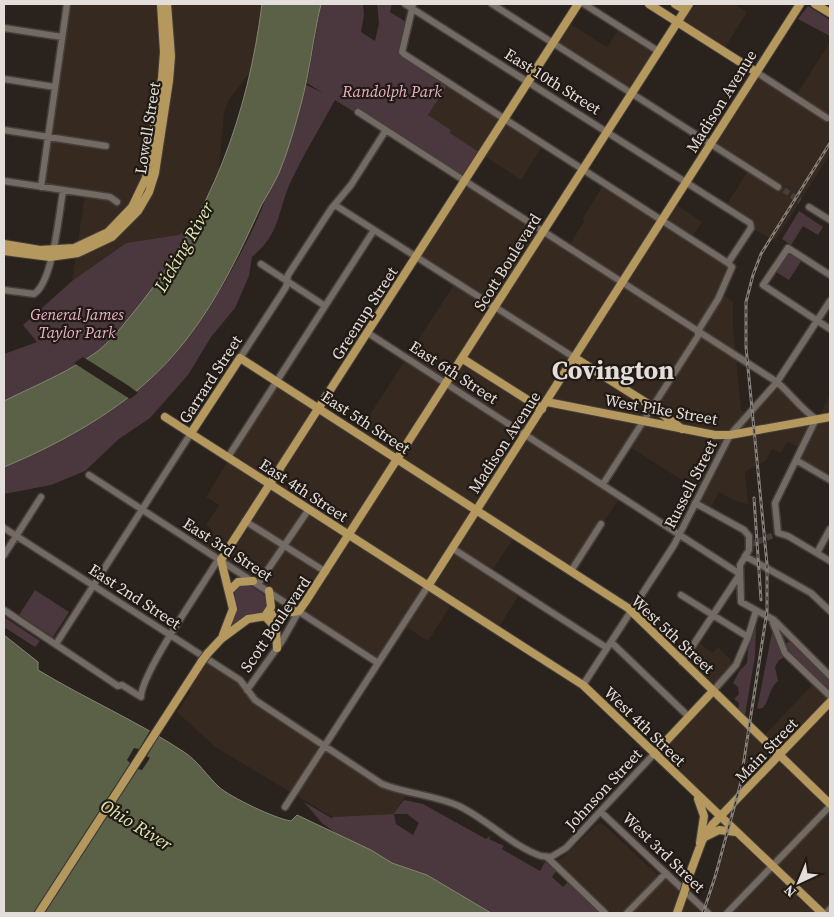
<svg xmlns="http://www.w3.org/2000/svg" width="834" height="917" viewBox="0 0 834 917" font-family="'Source Serif 4',serif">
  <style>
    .built { fill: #36291f }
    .green { fill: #4b373e; fill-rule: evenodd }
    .water { fill: #5b6147; stroke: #848673 }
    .pier { fill: #2a221d }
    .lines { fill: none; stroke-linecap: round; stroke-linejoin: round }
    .minor-tunnel { stroke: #463e39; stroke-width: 6; stroke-dasharray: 6 3; stroke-linecap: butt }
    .minor-casing { stroke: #453e3a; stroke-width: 9 }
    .major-casing { stroke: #453e3a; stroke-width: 10 }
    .minor { stroke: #746a64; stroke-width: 6 }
    .major { stroke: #b4985d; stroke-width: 8 }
    .rail-casing { stroke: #857f7a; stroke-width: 3 }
    .rail { stroke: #211914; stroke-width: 1; stroke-dasharray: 4; stroke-linecap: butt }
    .major-bridge-casing { stroke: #453e3a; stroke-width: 10; stroke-linecap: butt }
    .major-bridge { stroke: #b4985d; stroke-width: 8 }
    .labels { text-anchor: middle; stroke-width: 4.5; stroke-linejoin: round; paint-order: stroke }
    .street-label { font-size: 16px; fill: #e3deda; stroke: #211914 }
    .park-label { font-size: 16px; font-style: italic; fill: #eab2c7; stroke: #211914 }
    .water-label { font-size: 18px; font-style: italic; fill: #dce8b4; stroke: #211914 }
    .town-label { font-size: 26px; font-weight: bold; fill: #e3deda; stroke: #211914 }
  </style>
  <rect width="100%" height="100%" fill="#2a221d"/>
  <path class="built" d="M67 4H262L257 44 250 72 229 100 224 113 219 169 210 194 194 227 178 235 126 243 72 281 85 194 41 187Z
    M689 4H734L747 12 723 51 677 22Z
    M567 22 607 47 620 27 658 51 632 93 553 43Z
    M830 42V154L775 241 751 228 725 207 750 168 710 144 756 72 795 97Z
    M449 83 543 145 521 180 450 133 451 130 428 115Z
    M465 182 568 247 584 221 583 218 604 184 661 220 673 202 702 222 692 237 732 267 721 293 733 302V326L741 410 750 414 777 382 816 419 821 414 830 394V480L796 460 801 448 787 442 781 453 772 449 766 460 745 472 748 504 735 501 719 492 709 511 695 503 701 492 628 446 603 484 621 496 571 571 516 535 491 572 521 592 497 630 453 602 428 641 403 625 378 663 199 546 211 529 206 525 219 505 206 497 277 381 358 433 455 283 416 257Z
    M696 641 713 653 718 647 736 665 713 691 762 738 830 666V913H627L666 873 706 911 731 830 654 754 712 691 682 662Z
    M204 656 240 680 255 700 382 784 408 793 393 814 332 817 215 747 177 712 191 691 185 687Z
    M602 823 658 875 621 913H612L601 905 556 862 568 853 597 824Z"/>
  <path class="green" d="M321 4H363L364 15 361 32 375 41 379 23 377 4H392L390 12 409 24 402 52 449 83 428 115 451 130 450 133 482 154 465 182 335 100C321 126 305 152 292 179 277 210 282 232 252 257L249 276 235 308 211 337 188 375 150 418 119 439 85 471 51 485 4 494V467C53 447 110 416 149 380 193 340 226 284 252 231 274 184 288 133 306 85L323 93 307 83Z
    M808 6 830 20V36L798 19Z
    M799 211 823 227 818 235 803 226 791 245 782 239Z
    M194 227C167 267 136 321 98 351 70 372 36 385 4 401V354L37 342 23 325 72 281 126 243 178 235Z
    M788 248 803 258 789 280 773 270Z
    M248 584 263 594 270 603 263 612 246 616 230 628 235 615V588L237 586Z
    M35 590 69 612 53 637 19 615Z
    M4 617 40 641 35 647 4 627Z
    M756 624 755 656 745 715 738 710 739 703 734 699 739 694 738 687 733 683 740 670 747 663 748 650Z
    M773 627 776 630 783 658 779 660 775 667 778 681C769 688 770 699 763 708L757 709Z
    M788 642 792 643 830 679V693L786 651 785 645Z
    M404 800 423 804 486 839 491 835 489 839 504 846 502 849 540 871 545 862 557 870 552 877 563 887 568 882 600 913H491L427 875 392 863 371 850 337 834 322 823 304 802 333 819 332 817 393 814ZM394 814H407L419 823 413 835 396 824Z"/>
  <path class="water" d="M262 4H321C313 37 310 71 301 104 295 127 288 151 279 173 274 184 267 195 261 206 233 269 201 333 149 380 110 416 53 447 4 467V401C36 385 69 372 98 351 114 338 128 319 141 303 211 215 248 115 262 4Z
    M4 635 38 662V670C86 699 137 721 184 752 198 761 207 776 219 787 230 797 276 819 291 821L297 815 371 850 392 863 427 875 491 913H4Z"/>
  <path class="pier" d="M83 357 129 386 138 393 130 399 74 363Z
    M151 729 160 734 147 756 150 758 142 770 138 769 45 913H33L130 763 127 760 134 748 139 749Z"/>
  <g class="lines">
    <path class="minor-tunnel" d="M784 190 800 201
      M750 545 778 533"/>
    <g class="minor-casing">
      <path id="minor" d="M405 4 750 223 751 228 728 263
        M492 4 778 187
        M584 4 658 51
        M413 5 402 52 404 54 728 263
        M4 28 62 37
        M756 72 827 118
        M4 79 55 87
        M358 112 777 382C791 394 801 409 816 419L775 503 778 533 788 536 830 561
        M4 130 106 146
        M4 181 110 197 117 202
        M41 187 67 4
        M335 205 575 358
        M809 207 830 220
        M261 264 325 306
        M830 275 788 248 763 285 830 329
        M4 290 34 294C53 282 59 214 63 191
        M368 333 740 574
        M240 358 286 287 288 275 331 209 351 185 386 130
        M228 457 374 230
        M796 460 830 480
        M89 475 378 663
        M603 484 698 336V331L718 299 732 267 728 263
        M695 503 744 530 749 536V550L740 565 741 602 774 620 830 676
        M245 521 326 572
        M4 528 240 680 255 700 382 784C407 794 435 795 459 806 488 820 512 846 541 856L551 857 566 848 654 754
        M452 548 607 648
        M817 553 830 529
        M4 555 41 497
        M745 556 811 593 830 611
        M571 571 601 524
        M258 584 309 509
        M681 595 748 637
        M4 610 118 686 122 685 141 697C141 674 201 588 216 563L221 560
        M773 623 785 653 830 696
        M611 642 688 716
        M56 644 191 433
        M682 662 740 574
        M583 685 674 545 730 435 777 382 830 301
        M247 690 282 641 299 611
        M713 691 736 665 748 637 756 611
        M285 807 428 586
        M601 812 708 913
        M547 857 605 913
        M627 913 666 873
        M727 913 830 806
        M826 913 830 909"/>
    </g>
    <g class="major-casing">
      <path id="major" d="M649 4 756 72
        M675 4 685 10
        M815 4 830 13
        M4 244 40 250 74 248 108 232 132 207 146 178 162 78 164 52 161 4
        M4 251 50 257 78 253 112 237 138 211 149 192 155 173 169 81 171 56 167 4
        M575 358 653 407 682 429
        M463 359 542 409
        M547 402 715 435H730L830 417
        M165 417 583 685 822 913
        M191 433 240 358 628 608 830 804
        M428 586 800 4
        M230 590 238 582 253 581
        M269 591 271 607 265 616 276 628 277 648
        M223 635 233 609 221 560 578 4
        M208 653 221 639 248 619 299 611 306 601 689 4
        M654 754 713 691
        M698 799 704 816 700 843
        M707 836 719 830 736 832
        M689 876 702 841 712 825 830 702
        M39 913 202 661
        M677 913 684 893"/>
    </g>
    <use href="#minor" class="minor"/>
    <use href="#major" class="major"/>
    <g class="rail-casing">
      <path id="rail" d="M754 498 761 600
        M703 913 715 877 740 786 767 611V564L746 347V302L753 275 761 254 830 143"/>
    </g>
    <use href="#rail" class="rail"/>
    <g class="major-bridge-casing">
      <path id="major-bridge" d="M202 661 208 653
        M684 893 689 876"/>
    </g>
    <use href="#major-bridge" class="major-bridge"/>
  </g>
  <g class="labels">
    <g class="street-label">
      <text transform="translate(553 81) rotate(32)" y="6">East 10th Street</text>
      <text transform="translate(721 101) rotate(-58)" y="6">Madison Avenue</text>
      <text transform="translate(147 128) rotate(-81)" y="6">Lowell Street</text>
      <text transform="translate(507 262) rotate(-58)" y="6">Scott Boulevard</text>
      <text transform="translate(364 313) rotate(-57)" y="6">Greenup Street</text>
      <text transform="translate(454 372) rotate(33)" y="6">East 6th Street</text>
      <text transform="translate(210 379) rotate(-57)" y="6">Garrard Street</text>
      <text transform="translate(661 409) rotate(10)" y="6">West Pike Street</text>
      <text transform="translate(366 422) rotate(33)" y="6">East 5th Street</text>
      <text transform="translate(504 442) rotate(-57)" y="6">Madison Avenue</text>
      <text transform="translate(690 484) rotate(-63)" y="6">Russell Street</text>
      <text transform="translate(304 490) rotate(33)" y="6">East 4th Street</text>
      <text transform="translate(228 549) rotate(33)" y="6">East 3rd Street</text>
      <text transform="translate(135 596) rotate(33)" y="6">East 2nd Street</text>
      <text transform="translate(275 624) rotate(-56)" y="6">Scott Boulevard</text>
      <text transform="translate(673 634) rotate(43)" y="6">West 5th Street</text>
      <text transform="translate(645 726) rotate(44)" y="6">West 4th Street</text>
      <text transform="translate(766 750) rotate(-46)" y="6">Main Street</text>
      <text transform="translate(603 789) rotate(-47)" y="6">Johnson Street</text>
      <text transform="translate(664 852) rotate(44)" y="6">West 3rd Street</text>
    </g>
    <g class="park-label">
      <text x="392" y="97">Randolph Park</text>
      <text x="77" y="320">General James<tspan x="77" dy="18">Taylor Park</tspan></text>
    </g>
    <g class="water-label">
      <text transform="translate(184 247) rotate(-60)" y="6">Licking River</text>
      <text transform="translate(136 825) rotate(32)" y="6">Ohio River</text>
    </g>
    <g class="town-label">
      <text x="613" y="379">Covington</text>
    </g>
  </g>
  <rect width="834" height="917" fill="none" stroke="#e3deda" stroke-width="10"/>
  <g transform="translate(799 882) rotate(224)" stroke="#211914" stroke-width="4" paint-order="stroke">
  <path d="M0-4L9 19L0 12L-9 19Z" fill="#e3deda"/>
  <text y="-8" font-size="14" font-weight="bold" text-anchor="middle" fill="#e3deda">N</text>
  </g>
</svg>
